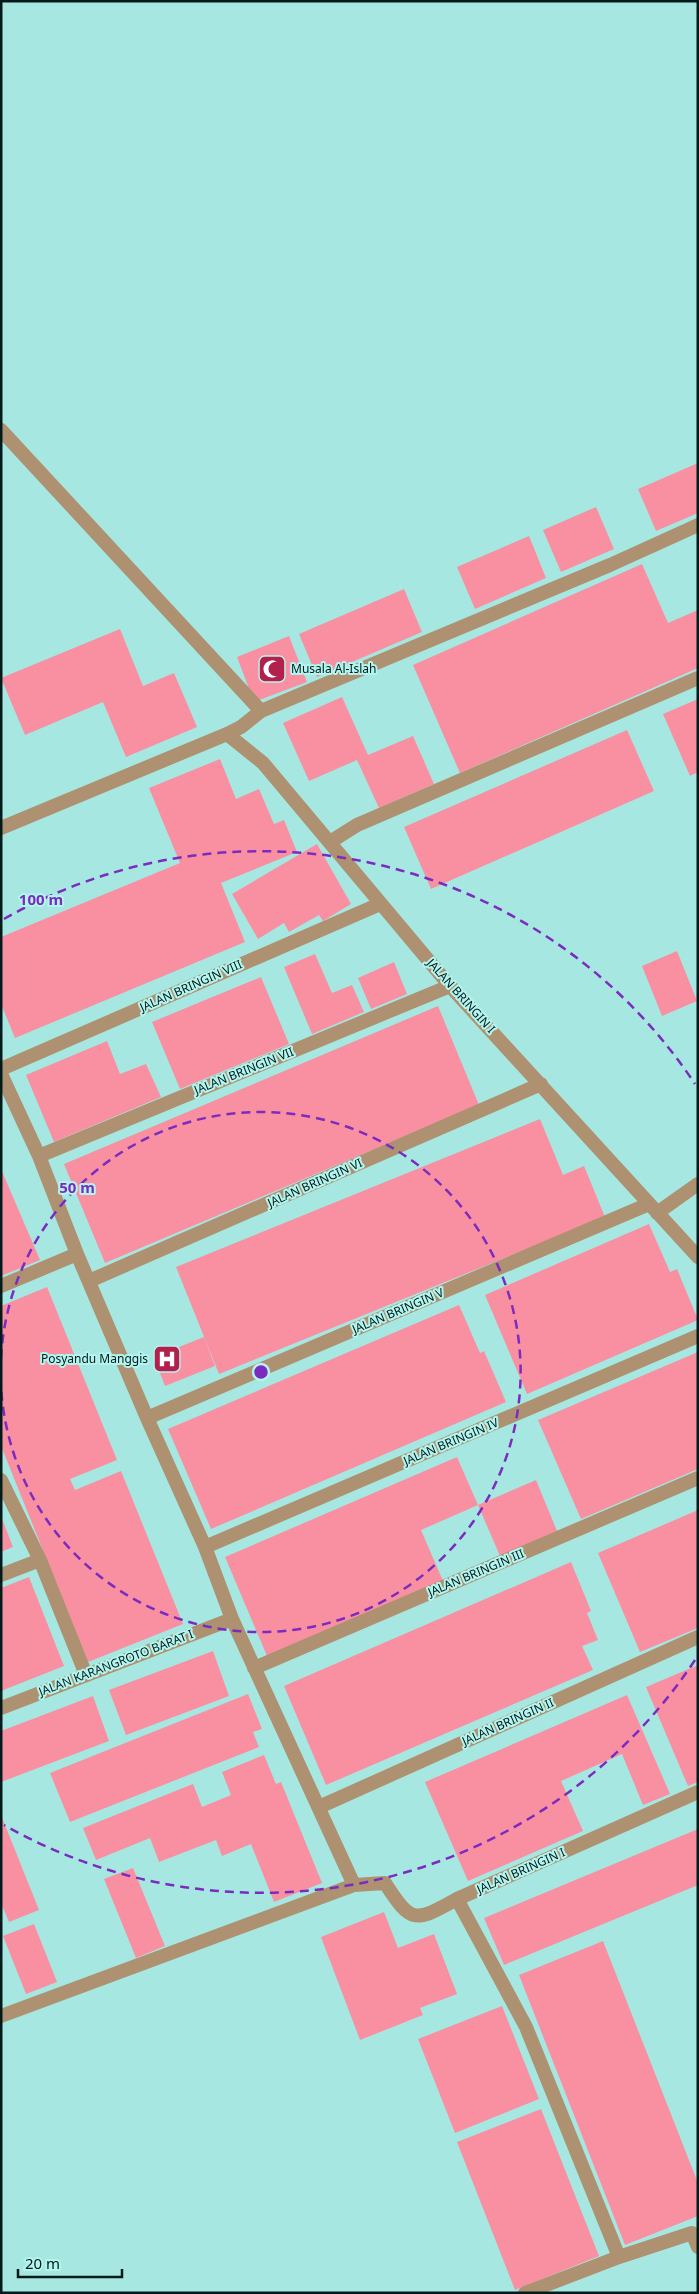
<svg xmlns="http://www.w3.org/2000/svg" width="699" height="2294" viewBox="0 0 699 2294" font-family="'Noto Sans',sans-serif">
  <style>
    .building { fill: #f990a2 }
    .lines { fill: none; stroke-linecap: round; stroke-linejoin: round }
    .minor { stroke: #ae9170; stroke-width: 14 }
    .ring { fill: none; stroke: #7b2cbf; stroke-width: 2.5; stroke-dasharray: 9 6 }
    .labels { text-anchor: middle; stroke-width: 4; stroke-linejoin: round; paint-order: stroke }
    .poi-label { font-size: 12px; fill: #021b1a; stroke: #b4f5ef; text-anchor: start }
    .street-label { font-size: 12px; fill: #021b1a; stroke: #b4f5ef }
    .centre { fill: #7b2cbf; stroke: #b4f5ef; stroke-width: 2.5 }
    .ring-label { font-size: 15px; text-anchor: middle; font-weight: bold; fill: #7b2cbf; stroke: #b4f5ef; stroke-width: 4; stroke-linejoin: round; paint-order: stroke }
  </style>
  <rect width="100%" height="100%" fill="#a7e7e2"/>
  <path class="building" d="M698 463V513L656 531 638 489Z
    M596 507 614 549 561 572 543 530Z
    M529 536 546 578 475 609 457 567Z
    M642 564 668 623 698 610V668L460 773 413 665Z
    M404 589 422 632 317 677 299 634Z
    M120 629 143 686 174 673 197 727 126 757 103 702 25 735 1 678Z
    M289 636 307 682 254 702 237 657Z
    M342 697 368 755 413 736 434 784 379 808 357 760 309 781 283 723Z
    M698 699V772L690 776 663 714Z
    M627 730 654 791 431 889 404 827Z
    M220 759 236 799 259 789 274 824 284 820 297 852 221 883 245 942 15 1038 1 1004V937L180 863 149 788Z
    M317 844 351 904 323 921 319 915 289 932 284 923 258 939 232 894Z
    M677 951 697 1001 662 1016 642 966Z
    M315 954 332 993 352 985 364 1012 312 1034 284 967Z
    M394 962 407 994 371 1009 358 978Z
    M261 977 289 1044 180 1089 152 1022Z
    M438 1006 479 1105 105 1263 64 1164Z
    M107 1041 120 1074 146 1064 161 1097 54 1142 26 1075Z
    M540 1119 563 1175 584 1166 605 1217 219 1374 176 1267Z
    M1 1169 40 1260 1 1276Z
    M649 1224 670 1272 677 1269 698 1320 527 1394 485 1295Z
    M47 1287 117 1460 70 1479 75 1490 121 1471 183 1624 88 1662 1 1446V1306Z
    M459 1305 480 1353 484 1351 506 1402 211 1529 168 1429Z
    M204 1337 215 1366 165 1386 154 1357Z
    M698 1352V1469L581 1519 538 1420Z
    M457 1457 478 1505 421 1530 443 1581 267 1656 225 1557Z
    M536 1480 557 1531 500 1556 478 1505Z
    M698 1510V1628L640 1652 598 1553Z
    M1 1516 13 1547 1 1552Z
    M571 1562 591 1611 587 1613 598 1640 582 1646 593 1670 326 1785 284 1686Z
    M29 1577 64 1666 1 1691V1588Z
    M213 1651 229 1696 126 1735 109 1690Z
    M698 1665V1782L688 1786 646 1687Z
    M248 1694 262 1729 253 1732 259 1747 70 1822 50 1773Z
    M627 1695 670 1794 643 1805 622 1754 561 1781 583 1831 468 1881 425 1782Z
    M93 1696 109 1741 1 1782V1731Z
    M264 1755 276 1784 281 1782 322 1883 274 1902 251 1844 222 1856 216 1840 159 1862 150 1838 96 1860 83 1828 193 1784 202 1807 231 1795 222 1772Z
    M1 1815 39 1910 9 1922 1 1903Z
    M698 1829V1885L504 1965 484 1918Z
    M133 1868 165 1946 136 1958 104 1879Z
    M384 1912 398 1948 434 1934 457 1994 420 2008 423 2015 360 2040 321 1937Z
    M34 1924 57 1982 26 1994 3 1936Z
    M603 1941 698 2183V2216L625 2245 519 1975Z
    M502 2006 539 2099 455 2133 418 2039Z
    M541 2109 599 2256 515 2290 457 2142Z"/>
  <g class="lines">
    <path class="minor" d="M1 430 261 711
      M227 734 263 763 450 986 698 1257
      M1 828 227 734 241 727 261 711 610 565 698 525
      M330 842 357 825 698 678
      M1 1069 380 904
      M1 1074 39 1156 77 1254 147 1418 205 1547 232 1619 354 1885
      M39 1156 450 986
      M657 1213 698 1184
      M89 1281 541 1084
      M1 1286 77 1254
      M147 1418 649 1204
      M1 1480 40 1560 86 1675
      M205 1547 698 1336
      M1 1575 40 1560
      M254 1668 698 1478
      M1 1708 232 1619
      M319 1807 698 1637
      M457 1899 526 2027 619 2257
      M1 2016 354 1885 385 1883C412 1925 415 1922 457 1899L698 1792
      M525 2293 619 2257 692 2233 698 2247"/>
  </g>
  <g class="ring">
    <path d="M1 1358A260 260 0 1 1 1 1386"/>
    <path d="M695 1660A521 521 0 0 1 4 1825M4 919A521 521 0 0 1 695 1084"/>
  </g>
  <defs>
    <g id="mosque-square" transform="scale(1.4375)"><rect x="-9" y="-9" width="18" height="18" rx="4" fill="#b2204c" stroke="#b4f5ef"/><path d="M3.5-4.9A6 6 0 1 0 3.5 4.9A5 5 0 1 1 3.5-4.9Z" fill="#fff"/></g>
    <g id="hospital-square" transform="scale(1.4375)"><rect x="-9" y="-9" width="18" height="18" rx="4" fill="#b2204c" stroke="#b4f5ef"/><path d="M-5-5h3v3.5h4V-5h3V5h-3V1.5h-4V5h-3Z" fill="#fff"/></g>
  </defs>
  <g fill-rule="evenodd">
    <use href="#mosque-square" x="272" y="669"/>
    <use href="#hospital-square" x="167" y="1359"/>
  </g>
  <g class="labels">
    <g class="poi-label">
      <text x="291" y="673">Musala Al-Islah</text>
      <text x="148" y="1363" text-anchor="end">Posyandu Manggis</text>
    </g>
    <g class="street-label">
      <text transform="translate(191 986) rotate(-24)" y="4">JALAN BRINGIN VIII</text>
      <text transform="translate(461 996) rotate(48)" y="4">JALAN BRINGIN I</text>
      <text transform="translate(244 1071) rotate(-22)" y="4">JALAN BRINGIN VII</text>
      <text transform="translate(315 1183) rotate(-24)" y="4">JALAN BRINGIN VI</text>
      <text transform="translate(398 1311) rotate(-23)" y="4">JALAN BRINGIN V</text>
      <text transform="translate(451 1442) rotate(-23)" y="4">JALAN BRINGIN IV</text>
      <text transform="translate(476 1573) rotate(-23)" y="4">JALAN BRINGIN III</text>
      <text transform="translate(116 1663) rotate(-21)" y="4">JALAN KARANGROTO BARAT I</text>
      <text transform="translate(508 1722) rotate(-24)" y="4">JALAN BRINGIN II</text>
      <text transform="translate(521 1871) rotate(-24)" y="4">JALAN BRINGIN I</text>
    </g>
  </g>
  <circle cx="261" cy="1372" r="8" class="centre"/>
  <g class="ring-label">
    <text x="41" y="905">100 m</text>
    <text x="77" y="1193">50 m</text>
  </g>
  <rect width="699" height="2294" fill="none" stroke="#021b1a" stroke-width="5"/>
  <path d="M18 2269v8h104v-8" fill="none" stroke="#021b1a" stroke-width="2.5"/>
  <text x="25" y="2269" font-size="15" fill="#021b1a" stroke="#b4f5ef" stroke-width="4" paint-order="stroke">20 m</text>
</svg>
